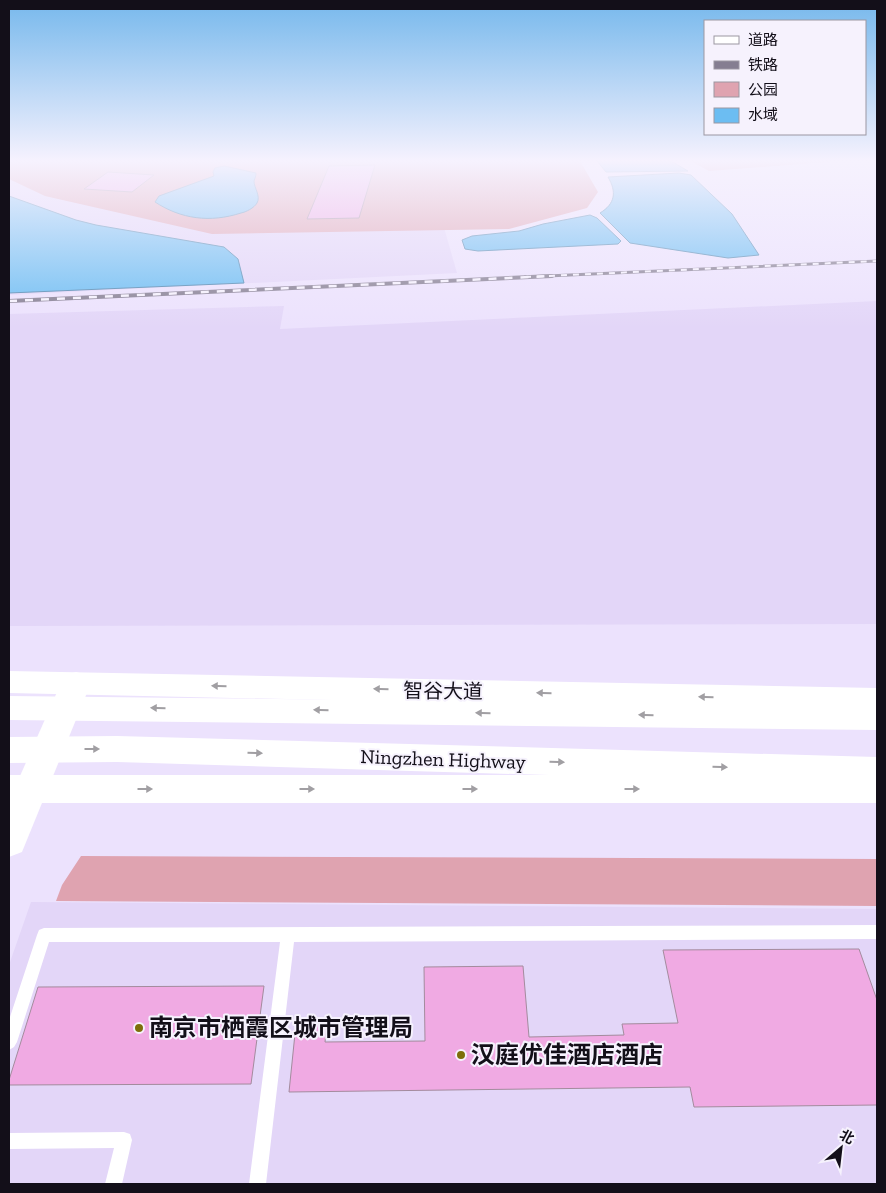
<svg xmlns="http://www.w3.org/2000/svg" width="886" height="1193" viewBox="0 0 886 1193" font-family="'Zilla Slab','Noto Sans SC',serif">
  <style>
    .built { fill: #e3d6f8 }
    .green { fill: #dfa3b0 }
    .water { fill: #6cbdf2; stroke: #5189b1 }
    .building { fill: #f0aae3; stroke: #a38b9d }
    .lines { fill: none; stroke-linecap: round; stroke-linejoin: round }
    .service { fill: #fff; fill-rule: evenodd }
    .secondary { fill: #fff; fill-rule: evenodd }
    .primary { fill: #fff; fill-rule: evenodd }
    .trunk { fill: #fff; fill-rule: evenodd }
    .rail-far1-casing { stroke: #857e91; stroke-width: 3 }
    .rail-casing { stroke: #857e91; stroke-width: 4 }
    .rail-far1 { stroke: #f6f2fd; stroke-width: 2; stroke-dasharray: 6; stroke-linecap: butt }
    .rail { stroke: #f6f2fd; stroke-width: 2.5; stroke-dasharray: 8; stroke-linecap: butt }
    .oneway { fill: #a19fa3 }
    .poi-dot { fill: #7d6e0a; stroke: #f6f2fd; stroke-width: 2 }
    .labels { text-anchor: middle; stroke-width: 4; stroke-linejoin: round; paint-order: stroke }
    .street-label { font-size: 20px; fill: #130f19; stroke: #f6f2fd }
    .near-poi-label { font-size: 24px; font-weight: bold; fill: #130f19; stroke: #f6f2fd; text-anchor: start }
  </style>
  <rect width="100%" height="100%" fill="#ece2fd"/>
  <path class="built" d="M9 161H425L457 273 9 295Z
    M877 301V624L9 626V314L284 306 280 329Z
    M31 902 877 909V1184H9V965Z"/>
  <path class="green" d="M9 161H580L598 192 587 208 509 229 212 234 45 196 9 179Z
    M691 161H838L709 171Z
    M81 856 877 859V906L56 901 62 885Z"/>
  <path class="water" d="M597 161H671L688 171 606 172Z
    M224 166 256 173C256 176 255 178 254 181 254 188 261 196 257 203 254 208 246 212 241 213 210 223 181 219 155 202L159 196 214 176 213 172 215 168Z
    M679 173 691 175 732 214 759 255 728 258 630 243 600 213C615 204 617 192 608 177Z
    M9 196 76 220 96 225 224 247 238 259 244 283 9 293Z
    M590 215 597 218 621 241 618 244 478 251 465 249 462 240 472 236 519 231 543 224Z"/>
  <path class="building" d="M375 165 359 218 307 219 329 166Z
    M108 172 154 175 132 192 84 189Z
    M859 949 877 1000V1105L694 1107 690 1087 289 1092 296 1024H327L325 1042 425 1041 424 967 523 966 529 1037 624 1035 622 1024 678 1023 663 950Z
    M264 986 251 1084 9 1085V1080L38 987Z"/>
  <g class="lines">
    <path class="service" d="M877 925V939L294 942 266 1184H249L280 942H49L17 1042 14 1047 9 1050V1020L37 935 39 930 44 928Z
      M124 1132 130 1134 132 1140 122 1184H105L114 1148 9 1149V1133Z"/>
    <path class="secondary" d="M76 672 87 675 91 683 22 852 9 857V801L61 683 65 675Z"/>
    <path class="primary" d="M9 671 877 688V712L9 693Z
      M9 775H877V803H9Z"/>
    <path class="trunk" d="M9 696 877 706V730L9 720Z
      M117 736 877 757V785L117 762 9 763V737Z"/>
    <g class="rail-far1-casing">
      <path id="rail-far1" d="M525 277 877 261"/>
    </g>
    <g class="rail-casing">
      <path id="rail" d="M9 301 552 276"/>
    </g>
    <use href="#rail-far1" class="rail-far1"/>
    <use href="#rail" class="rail"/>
  </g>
  <defs><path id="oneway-solid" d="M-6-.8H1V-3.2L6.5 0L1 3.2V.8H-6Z" transform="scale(1.25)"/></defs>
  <g class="oneway">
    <use href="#oneway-solid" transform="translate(219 686) rotate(-179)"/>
    <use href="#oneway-solid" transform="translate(381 689) rotate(-179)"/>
    <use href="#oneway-solid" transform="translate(544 693) rotate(-179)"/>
    <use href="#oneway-solid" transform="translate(706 697) rotate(-179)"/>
    <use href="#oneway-solid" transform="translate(158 708) rotate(-179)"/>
    <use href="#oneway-solid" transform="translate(321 710) rotate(-179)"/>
    <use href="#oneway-solid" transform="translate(483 713) rotate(-179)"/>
    <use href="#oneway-solid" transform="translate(646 715) rotate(-179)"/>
    <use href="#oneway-solid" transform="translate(92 749)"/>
    <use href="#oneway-solid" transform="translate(255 753) rotate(2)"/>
    <use href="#oneway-solid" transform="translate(557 762) rotate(2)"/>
    <use href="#oneway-solid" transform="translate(720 767) rotate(2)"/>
    <use href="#oneway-solid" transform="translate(145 789)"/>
    <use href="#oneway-solid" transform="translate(307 789)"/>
    <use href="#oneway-solid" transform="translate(470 789)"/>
    <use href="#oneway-solid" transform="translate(632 789)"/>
  </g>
  <linearGradient id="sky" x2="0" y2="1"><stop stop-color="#76b8ec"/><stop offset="0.49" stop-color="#f6f2fe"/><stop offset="1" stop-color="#f6f2fe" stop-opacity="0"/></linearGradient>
  <rect width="886" height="328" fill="url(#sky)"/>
  <g class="poi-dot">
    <circle cx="139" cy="1028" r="5"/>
    <circle cx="461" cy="1055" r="5"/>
  </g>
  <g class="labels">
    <g class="street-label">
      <text transform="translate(443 691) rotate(1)" y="7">智谷大道</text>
      <text transform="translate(443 759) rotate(2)" y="7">Ningzhen Highway</text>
    </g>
    <g class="near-poi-label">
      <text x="149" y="1036">南京市栖霞区城市管理局</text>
      <text x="471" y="1063">汉庭优佳酒店酒店</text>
    </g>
  </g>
  <rect width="886" height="1193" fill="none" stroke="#130f19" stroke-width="20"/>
  <rect x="704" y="20" width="162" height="115" fill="#f6f2fd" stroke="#9b97a2"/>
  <rect x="714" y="36" width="25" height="8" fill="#ffffff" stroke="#9b97a2"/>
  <text x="748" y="45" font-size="15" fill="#130f19">道路</text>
  <rect x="714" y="61" width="25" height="8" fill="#857e91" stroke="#9b97a2"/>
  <text x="748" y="70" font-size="15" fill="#130f19">铁路</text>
  <rect x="714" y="82" width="25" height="15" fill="#dfa3b0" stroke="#9b97a2"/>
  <text x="748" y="95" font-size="15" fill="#130f19">公园</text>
  <rect x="714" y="108" width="25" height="15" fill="#6cbdf2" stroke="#9b97a2"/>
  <text x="748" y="120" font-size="15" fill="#130f19">水域</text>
  <g transform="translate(841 1148) rotate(28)" stroke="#f6f2fd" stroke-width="4" paint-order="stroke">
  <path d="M0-4L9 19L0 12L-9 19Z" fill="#130f19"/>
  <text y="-8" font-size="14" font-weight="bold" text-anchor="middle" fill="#130f19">北</text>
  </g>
</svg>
